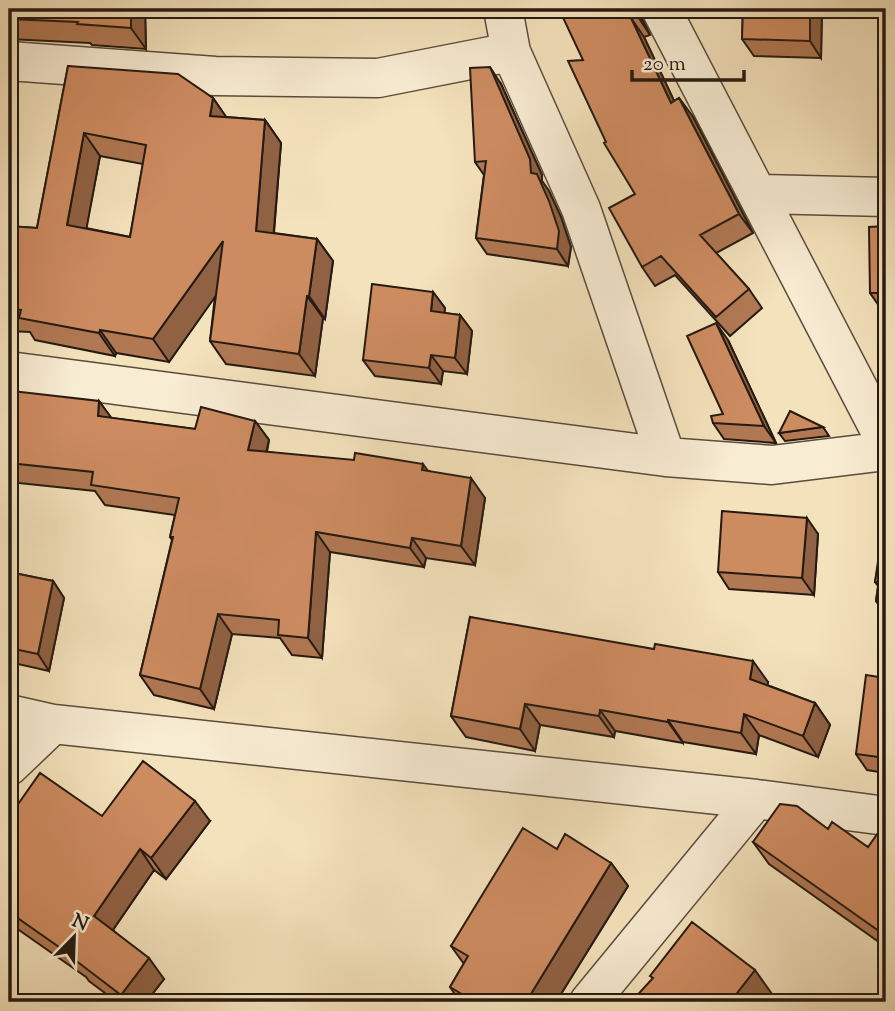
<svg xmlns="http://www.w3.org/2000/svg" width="895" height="1011" viewBox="0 0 895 1011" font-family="'Sorts Mill Goudy',serif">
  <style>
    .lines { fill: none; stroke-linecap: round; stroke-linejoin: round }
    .street-casing { stroke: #594c3c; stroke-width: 41 }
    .street { stroke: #f8ecd3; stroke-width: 38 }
    .wall { fill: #b07853; stroke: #251a12; stroke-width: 2; fill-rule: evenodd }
    .shaded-wall { fill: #906143; stroke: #251a12; stroke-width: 2 }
    .building { fill: #cd8b60; stroke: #251a12; stroke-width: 2; fill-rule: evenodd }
  </style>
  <rect width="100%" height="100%" fill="#f4e2bc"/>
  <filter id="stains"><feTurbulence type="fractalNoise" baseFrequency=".00286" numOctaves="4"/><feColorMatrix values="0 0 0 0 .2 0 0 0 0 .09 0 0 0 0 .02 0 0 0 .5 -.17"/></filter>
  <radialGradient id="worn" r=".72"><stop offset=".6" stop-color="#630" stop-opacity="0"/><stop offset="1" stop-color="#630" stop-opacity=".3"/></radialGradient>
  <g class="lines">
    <g class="street-casing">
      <path id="street" d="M503 9 511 52 581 209 666 457
        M661 9 886 442
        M9 61 215 76 378 78 511 52
        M757 194 886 197
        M9 371 666 457 772 465 886 451
        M9 714 53 724 756 799 886 816
        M9 766 53 724
        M589 1002 756 799"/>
    </g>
    <use href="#street" class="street"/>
  </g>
  <path class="wall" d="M9 9H145L146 49 92 45 90 43 9 39Z
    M639 9 642 19 650 35 644 37 674 101 679 98 693 117 753 233 716 253 749 289 762 308 730 336 675 275 655 286 642 267 635 194 606 142 583 60Z
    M743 9H822L821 58 754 56 742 39Z
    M886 9V37L880 28Z
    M68 66 213 98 226 117 265 120 281 143 274 233 317 239 333 261 325 319 323 318 315 376 226 364 210 341 215 296 169 362 116 353 115 356 35 340 30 332 9 331V226L37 228ZM100 156 143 164 130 237 86 228Z
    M501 84 542 175V181L549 191 561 217 571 247 568 266 487 254 476 238 484 175 475 162Z
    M886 226V309L882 310 870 293Z
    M433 292 445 308 444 313 460 315 472 331 467 374 443 371 441 384 375 376 363 360Z
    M728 340 776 443 724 439 713 423 723 414Z
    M99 401 111 418 195 429 255 421 269 440 267 452 429 471 485 498 475 565 426 558 424 567 330 552 322 658 292 655 280 638 232 634 214 709 154 695 140 675 172 540 170 537 175 515 105 505 95 491 19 483 9 468V426Z
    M823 427 829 436 785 441 779 433Z
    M886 528V616L876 601 878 586 875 582Z
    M818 534 814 595 729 589 718 572Z
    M9 572 53 581 64 598 49 671 9 662Z
    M470 617 768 682 767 685 815 703 830 725 818 757 759 735 756 754 683 742V743L615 731 614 737 540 725 535 751 466 737 451 716Z
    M886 678V773L867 770 856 754Z
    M102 816 210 821 166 879 154 870 113 930 164 979 146 1002H117L89 981 86 977 9 923V817Z
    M828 829 868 847 886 834V947L769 864 753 842Z
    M557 849 611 863 628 886 556 1002H460L450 987 464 964 451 946Z"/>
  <path class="shaded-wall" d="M131 9H145L146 49 131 28Z
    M633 9H639L642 19 650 35Z
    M810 9H822L821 58 810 41Z
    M631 18 644 37 684 122 671 103Z
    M490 67 501 84 542 175V181L549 191 561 217 571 247 568 266 557 249 531 173Z
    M213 98 229 121 210 116Z
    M679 98 693 117 753 233 739 214Z
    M265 120 281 143 272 253 256 231Z
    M84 133 100 156 83 247 67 225Z
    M317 239 333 261 325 319 309 296Z
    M223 241 239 263 169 362 153 339Z
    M433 292 445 308 443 328 431 311Z
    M307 296 323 318 315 376 299 354Z
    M460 315 472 331 467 374 455 358Z
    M716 323 728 340 776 443 764 426Z
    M100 330 116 353 115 356 99 333Z
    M431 355 443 371 441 384 429 368Z
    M99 401 113 420 98 416Z
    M255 421 269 440 262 470 248 450Z
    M423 464 437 483 422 470Z
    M471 478 485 498 475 565 461 546Z
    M807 518 818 534 814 595 802 578Z
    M316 532 330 552 322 658 308 638Z
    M412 538 426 558 424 567 410 548Z
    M53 581 64 598 49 671 38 654Z
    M218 614 232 634 214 709 200 689Z
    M753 661 768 682 765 700 750 679Z
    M815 703 830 725 818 757 803 736Z
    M525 704 540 725 535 751 520 729Z
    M600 710 615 731 614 737 599 716Z
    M744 714 759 735 756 754 741 733Z
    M668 720 683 742V743L668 722Z
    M195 801 210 821 166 879 151 858Z
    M140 849 154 870 108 937 94 916Z
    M611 863 628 886 556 1002H526Z
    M149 958 164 979 146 1002H126L121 995Z
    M755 970 772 994 766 1002H730Z"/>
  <path class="building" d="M9 9H131V28L77 24 78 22 9 19Z
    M559 9H633L636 16 631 18 671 103 679 98 739 214 700 235 749 289 716 317 661 256 642 267 609 208 635 194 604 143 606 142 568 61 583 60Z
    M743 9H810V41L742 39Z
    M881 9H886V28H880Z
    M68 66 178 74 213 98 210 116 265 120 256 231 317 239 309 296H307L299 354 210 341 223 241 153 339 100 330 99 333 19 318 21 310 9 309V226L37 228ZM84 133 146 145 130 237 67 225Z
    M490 67 530 159 531 173 537 174 549 201 559 231 557 249 476 238 486 161 475 162 470 68Z
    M886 226V293H870L869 227Z
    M372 284 433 292 431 311 460 315 455 358 431 355 429 368 363 360Z
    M716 323 764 426 713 423 711 416 723 414 687 336Z
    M12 391 99 401 98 416 195 429 201 407 255 421 248 450 354 460 355 453 423 464 422 470 471 478 461 546 412 538 410 548 316 532 308 638 278 635 279 620 218 614 200 689 140 675 173 537H170L179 498 91 485 93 472 9 463V426Z
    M790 411 823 427 779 433Z
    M722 511 807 518 802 578 718 572Z
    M883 527 886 528V603L876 601 879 582H875Z
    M9 572 53 581 38 654 9 648Z
    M470 617 654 649 655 644 753 661 750 679 815 703 803 736 744 714 741 733 668 720V722L600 710 599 716 525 704 520 729 451 716Z
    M866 675 886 678V758L856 754Z
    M143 761 195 801 151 858 140 849 94 916 149 958 121 995 75 960 76 959 9 912V817L40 773 102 816Z
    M780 804 797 806 828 829 832 822 868 847 880 830 886 834V936L753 842Z
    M523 828 557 849 565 834 611 863 526 1002H475L450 987 468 956 451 946Z
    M692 922 755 970 730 1002H631L653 978 650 976Z"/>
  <rect width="895" height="1011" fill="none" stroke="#f4e2bc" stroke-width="35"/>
  <rect x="10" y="10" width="874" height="990" fill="none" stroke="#251a12" stroke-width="3.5"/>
  <rect x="18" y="18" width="860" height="976" fill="none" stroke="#251a12" stroke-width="2"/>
  <g transform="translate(74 937) rotate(23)" stroke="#f8ecd3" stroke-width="5" paint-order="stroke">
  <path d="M0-5L12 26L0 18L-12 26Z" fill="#251a12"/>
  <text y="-10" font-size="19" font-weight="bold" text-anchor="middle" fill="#251a12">N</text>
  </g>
  <path d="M632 70v10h112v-10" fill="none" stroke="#251a12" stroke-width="3.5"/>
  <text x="643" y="70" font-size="21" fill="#251a12" stroke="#f8ecd3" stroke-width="5" paint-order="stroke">20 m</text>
  <rect width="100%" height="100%" filter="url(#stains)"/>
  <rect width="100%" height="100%" fill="url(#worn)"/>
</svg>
